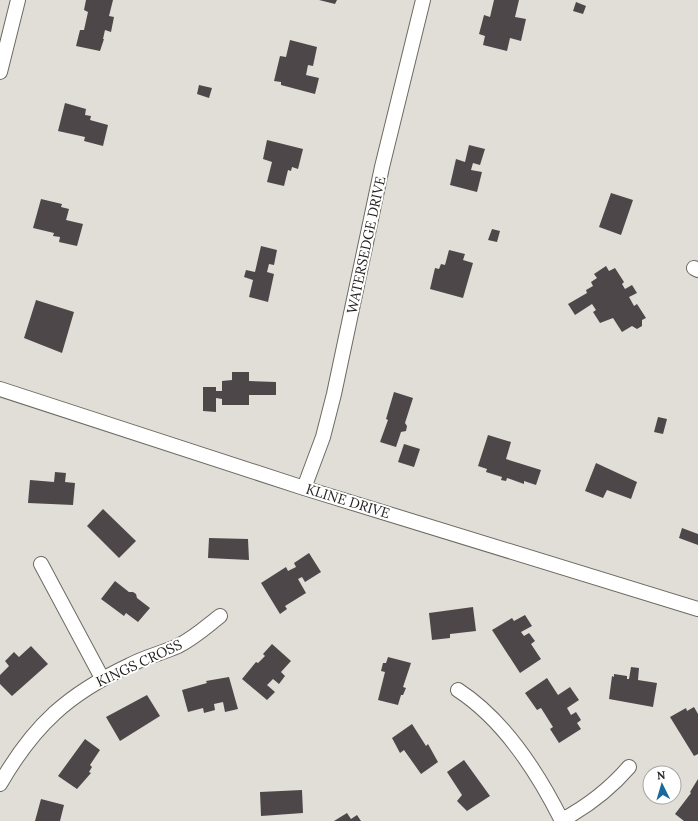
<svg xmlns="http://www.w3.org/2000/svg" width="698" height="821" viewBox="0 0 698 821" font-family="Lora,serif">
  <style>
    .building { fill: #4d474a }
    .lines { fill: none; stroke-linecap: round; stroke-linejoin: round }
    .minor-casing { stroke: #6d6a64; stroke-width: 16 }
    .minor { stroke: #fff; stroke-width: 14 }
    .labels { text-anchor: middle; stroke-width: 4; stroke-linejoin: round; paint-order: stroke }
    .street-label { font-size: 14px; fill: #242321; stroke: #fff }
  </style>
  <rect width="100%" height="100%" fill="#e1ded7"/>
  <path class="building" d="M86 0H113L109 16 114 17 111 32 105 30 103 39H104L100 51 76 46 80 30H84L88 12 84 10Z
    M319 0H337L335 4Z
    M494 0H519L515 17 526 19 521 41 510 38 507 51 483 45 485 36 479 34 484 15 490 17Z
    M576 2 586 6 583 14 573 11Z
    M290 40 317 47 313 66 308 65 306 75 319 78 315 94 281 85V82L274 81 280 56 286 57Z
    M199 85 212 88 209 98 197 94Z
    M65 103 86 109 85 115 91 116 90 120 108 125 103 146 84 141 85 137 58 131Z
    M267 140 303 149 298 169 292 167 291 171 288 170 284 186 267 182 272 162 263 159Z
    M469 145 485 149 480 165 473 163 471 170 482 172 477 192 450 185 456 159 465 162Z
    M611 193 633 200 621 235 599 227Z
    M41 199 62 204 61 207 69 209 66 220 83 224 77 246 59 242 60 237 53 236 54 233 33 228Z
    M492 229 500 231 497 242 488 240Z
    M261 246 277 250 274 265 269 264 267 272 274 274 268 302 249 297 253 280 244 277 246 270 255 272Z
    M449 250 465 254 463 260 473 263 463 298 430 289 435 268 439 269 441 264 445 265Z
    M606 266 609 271 615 268 624 282 622 284 625 289 632 285 637 293 629 297 634 306 637 304 646 318 642 320V326L637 329 632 326 622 332 613 318 600 323 593 312 596 310 592 304 575 315 568 304 587 293 586 290 593 286 591 282 597 278 594 274Z
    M36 300 74 312 62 353 24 338Z
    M232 372H249V381L276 382V395H249V405H222V399L216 398V412L203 411V387H216V391H222V381L232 380Z
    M394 392 413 398 405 423 407 426 406 431 401 432 396 447 380 442 388 420 386 419Z
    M658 417 667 419 663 434 654 432Z
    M488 435 511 442 506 459 541 470 536 485 524 481V484L507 478 506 481 501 480 502 477 486 472 487 469 478 466Z
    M404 444 420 449 414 467 398 462Z
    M596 463 637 482 631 499 607 490 603 498 585 491Z
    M55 472 66 473 65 482 75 483 73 505 28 503 30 480 54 482Z
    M103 509 136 541 119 558 87 526Z
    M682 528 698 534V545L679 538Z
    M209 538 248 539 249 560 208 558Z
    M309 553 321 572 305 582 302 577 298 579 306 593 285 606 287 609 280 614 261 583 286 567 288 571 296 567 294 563Z
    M115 581 129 592H133L136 594 137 598 150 608 138 622 126 613 124 616 101 599Z
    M473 607 476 631 450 634V638L432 640 429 613Z
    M525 615 532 626 521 632 524 636 529 633 535 641 531 644 541 659 520 673 492 630 512 618 514 621Z
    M272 644 291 661 281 672 285 676 279 684 273 679 267 685 275 692 267 700 242 679 256 662 258 663 265 656 263 654Z
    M31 646 48 664 12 696 0 684V675L9 666 5 661 14 652 19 657Z
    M388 657 411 663 403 687 406 688 403 695H401L398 705 378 700 385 672 381 671 383 663H386Z
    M631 667 639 668 638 680 657 683 653 707 609 699 612 676 614 677V674L627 676V679H629Z
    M229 677 238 709 225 712 223 702 214 704 215 710 204 713 203 708 188 712 182 690 207 683 206 681Z
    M547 678 558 695 570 687 579 700 567 708 571 715 576 712 581 720 577 723 581 729 559 743 550 729 553 727 541 708 537 710 525 693Z
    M147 695 160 716 120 741 106 717Z
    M694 707 698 714V754L694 756 670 717 686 708 687 711Z
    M412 724 426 746 428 744 438 762 421 774 404 750 400 753 392 738Z
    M85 739 100 750 90 765 92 767 89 772 91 773 77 789 58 776Z
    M464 760 490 796 467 811 457 801 462 795 447 772Z
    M698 779V821H684L675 814 691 793 690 792Z
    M302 790 303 813 261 816 260 792Z
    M41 799 64 805 60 821H35Z
    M347 813 351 819 357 815 361 821H334Z"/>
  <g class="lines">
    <g class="minor-casing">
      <path id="minor" d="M0 72 18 0
        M694 268 698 270
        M0 389 304 488 698 609
        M304 488 323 437 334 394 382 167 423 0
        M41 564 102 678
        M458 690C504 720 538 773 562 821
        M0 784C34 725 68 694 130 665 145 657 162 653 178 646 194 638 206 627 220 616
        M562 820C588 806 610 789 629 767"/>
    </g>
    <use href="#minor" class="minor"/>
  </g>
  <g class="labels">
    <g class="street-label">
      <text transform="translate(366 245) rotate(-78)" y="5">WATERSEDGE DRIVE</text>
      <text transform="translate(348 501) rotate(17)" y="5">KLINE DRIVE</text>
      <text transform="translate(139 663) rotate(-25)" y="5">KINGS CROSS</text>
    </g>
  </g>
  <g transform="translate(662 785) rotate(355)"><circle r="19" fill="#ffffff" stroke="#a7a7a6"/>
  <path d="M0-3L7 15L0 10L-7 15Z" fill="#1a699b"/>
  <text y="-6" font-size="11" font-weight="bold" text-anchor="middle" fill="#242321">N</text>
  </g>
</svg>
